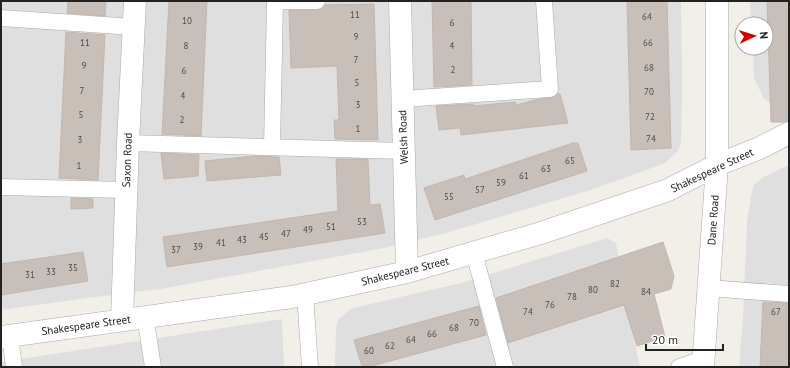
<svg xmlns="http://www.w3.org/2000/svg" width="790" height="368" viewBox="0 0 790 368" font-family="'PT Sans',sans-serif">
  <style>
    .residential { fill: #e0dfdf }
    .building { fill: #c7bfb8; stroke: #c4b6ab }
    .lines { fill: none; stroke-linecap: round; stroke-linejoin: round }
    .service-casing { stroke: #a9a9a9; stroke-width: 17 }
    .minor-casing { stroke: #a9a9a9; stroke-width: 23 }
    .service { stroke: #fff; stroke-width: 16 }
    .minor { stroke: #fff; stroke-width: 22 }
    .labels { text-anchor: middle; stroke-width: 3.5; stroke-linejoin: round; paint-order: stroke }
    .number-label { font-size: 9px; fill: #4b4948 }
    .street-label { font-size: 11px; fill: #222; stroke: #fff }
  </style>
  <rect width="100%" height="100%" fill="#f2efe9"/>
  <path class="residential" d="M1 1H681L682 87 681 144 677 152 665 163 594 189 446 233 379 249 160 289 87 298 1 310Z
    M750 1H789L781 109 764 99 754 78 753 48H766V24H751Z
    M789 165V367H739L743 317 747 222 752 191 754 185 764 177Z
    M607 238 616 243 631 327 640 367H335L336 327 339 319 346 313 353 308 461 283Z
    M282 319 284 367H1V362Z"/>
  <path class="building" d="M68 1H106L105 16 67 13Z
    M169 1H207L201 136 162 134Z
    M432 1H471L472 85 434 87Z
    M627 1H667L671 148 631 150Z
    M767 1H789V121L784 122H771Z
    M374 4 378 140 335 139 334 120H339L337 66 291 68 289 10H317L322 9 325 5Z
    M66 32 105 35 98 180 59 178Z
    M557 94H560L568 123 461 135 460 128 439 130 436 106 473 104V106L515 102 516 105 539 99 551 98Z
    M573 143H578L587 171 435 220 424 188 464 175 465 179Z
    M161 153 199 155 198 176 164 179Z
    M254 156 279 157 281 175 207 181 205 161Z
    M336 159H368L370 205 380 204 385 233 167 267 163 237 338 211Z
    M71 198 93 199V208L71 209Z
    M663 242 674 276 671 289 654 294 665 337 637 346 624 305 508 343 496 298Z
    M83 252 88 281 1 295V264Z
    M763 302 789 303V367H760Z
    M479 306 486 335 368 367H362L354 340Z"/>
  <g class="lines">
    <g class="service-casing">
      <path id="service" d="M275 1H317
        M1 18 134 27
        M402 99 550 89 544 1
        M128 143 404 151
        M272 147 275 2
        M1 187 126 190
        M474 253 505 367
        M708 288 789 294
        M305 294 310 367
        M145 316 153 367
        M10 336 14 367
        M679 367 703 359"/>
    </g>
    <g class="minor-casing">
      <path id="minor" d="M400 1 407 272
        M122 320 128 143 135 1
        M1 337 292 297 407 272 541 233 668 190 717 165 760 148 789 133
        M703 367 717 165V1"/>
    </g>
    <use href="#service" class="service"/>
    <use href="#minor" class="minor"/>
  </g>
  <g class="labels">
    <g class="number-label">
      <text x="355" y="18">11</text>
      <text x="647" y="20">64</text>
      <text x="187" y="24">10</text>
      <text x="452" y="26">6</text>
      <text x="356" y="40">9</text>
      <text x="85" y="46">11</text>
      <text x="648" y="46">66</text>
      <text x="186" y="49">8</text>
      <text x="452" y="49">4</text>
      <text x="356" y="63">7</text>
      <text x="84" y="69">9</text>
      <text x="649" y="71">68</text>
      <text x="453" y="73">2</text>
      <text x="184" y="74">6</text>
      <text x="357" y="86">5</text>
      <text x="82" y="94">7</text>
      <text x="649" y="95">70</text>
      <text x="183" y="99">4</text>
      <text x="358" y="108">3</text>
      <text x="81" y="118">5</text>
      <text x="650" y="120">72</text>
      <text x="182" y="123">2</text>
      <text x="358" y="132">1</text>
      <text x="651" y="142">74</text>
      <text x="80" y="143">3</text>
      <text x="570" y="164">65</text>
      <text x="79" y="169">1</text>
      <text x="546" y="172">63</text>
      <text x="524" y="179">61</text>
      <text x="501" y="186">59</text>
      <text x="480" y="193">57</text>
      <text x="449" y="200">55</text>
      <text x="362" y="225">53</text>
      <text x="331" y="230">51</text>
      <text x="308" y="233">49</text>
      <text x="286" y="237">47</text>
      <text x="264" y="240">45</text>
      <text x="242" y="243">43</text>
      <text x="221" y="246">41</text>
      <text x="198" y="250">39</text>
      <text x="176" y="253">37</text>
      <text x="73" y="271">35</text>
      <text x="51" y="275">33</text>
      <text x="30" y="278">31</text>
      <text x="615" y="287">82</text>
      <text x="593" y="293">80</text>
      <text x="646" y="295">84</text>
      <text x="572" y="300">78</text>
      <text x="550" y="308">76</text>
      <text x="528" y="315">74</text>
      <text x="776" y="315">67</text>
      <text x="474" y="326">70</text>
      <text x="454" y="331">68</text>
      <text x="432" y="337">66</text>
      <text x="411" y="343">64</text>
      <text x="390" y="349">62</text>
      <text x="369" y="354">60</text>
    </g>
    <g class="street-label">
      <text transform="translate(403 137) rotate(-92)" y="4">Welsh Road</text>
      <text transform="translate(127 160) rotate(-88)" y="4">Saxon Road</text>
      <text transform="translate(712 170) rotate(-25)" y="4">Shakespeare Street</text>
      <text transform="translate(713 220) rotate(-86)" y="4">Dane Road</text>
      <text transform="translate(405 271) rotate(-14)" y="4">Shakespeare Street</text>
      <text transform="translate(86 325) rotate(-8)" y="4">Shakespeare Street</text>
    </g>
  </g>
  <rect width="790" height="368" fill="none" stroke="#222222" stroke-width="4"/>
  <g transform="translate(754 36) rotate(86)"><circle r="19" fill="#ffffff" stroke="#a7a7a7"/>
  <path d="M0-3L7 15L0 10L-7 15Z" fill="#d40000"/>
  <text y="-6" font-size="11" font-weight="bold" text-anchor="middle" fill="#222222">N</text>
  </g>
  <path d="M646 344v6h77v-6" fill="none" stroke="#222222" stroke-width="2"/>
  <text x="652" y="344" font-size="12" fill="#222222" stroke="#ffffff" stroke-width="3" paint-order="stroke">20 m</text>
</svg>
